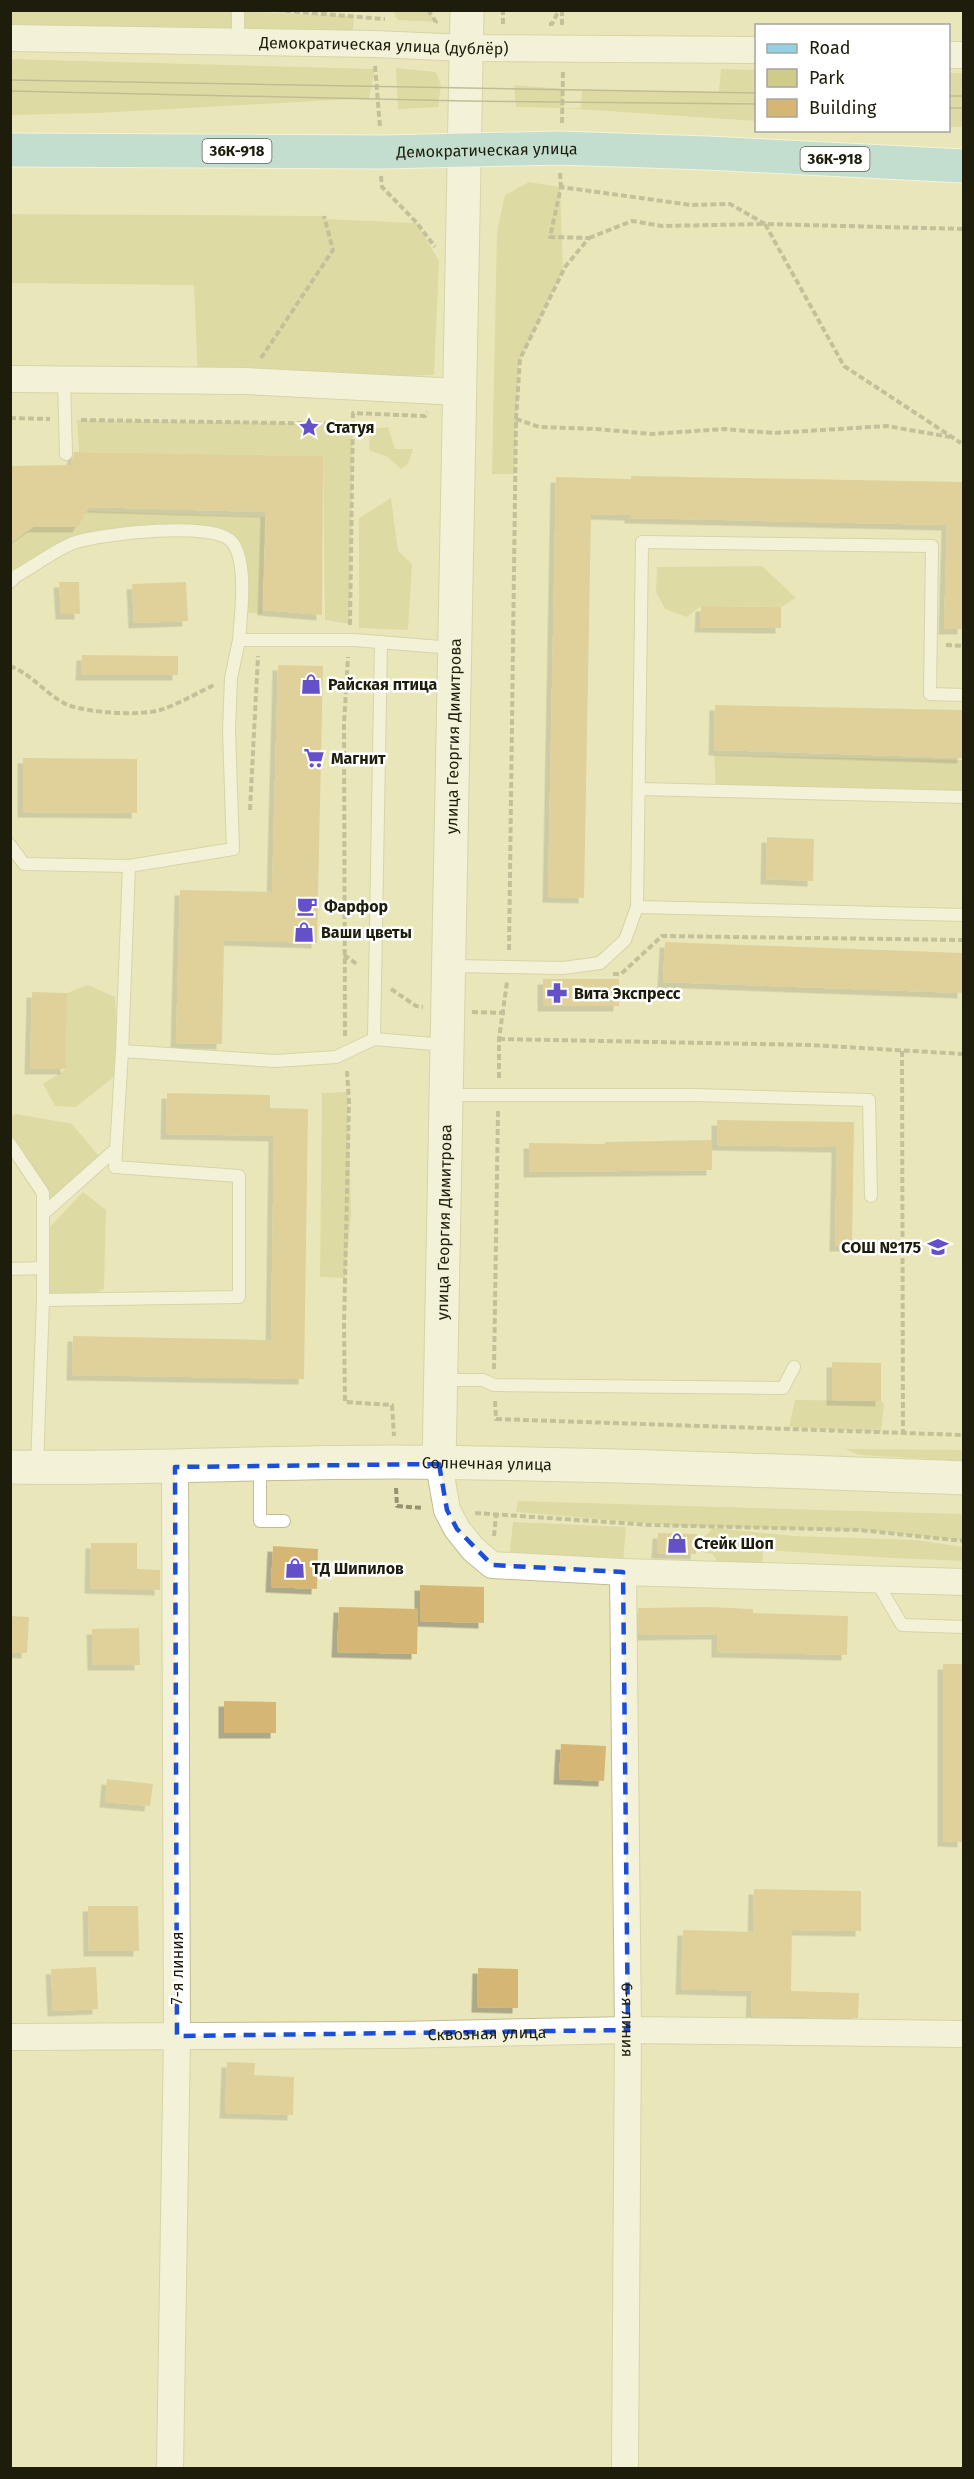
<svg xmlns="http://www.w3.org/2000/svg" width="974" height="2479" viewBox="0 0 974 2479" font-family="'Fira Sans',sans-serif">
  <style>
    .green { fill: #cfcb89 }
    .building { fill: #d5b675; filter: url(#shadow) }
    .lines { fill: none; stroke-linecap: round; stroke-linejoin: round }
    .service-casing { stroke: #bfbd92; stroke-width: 14 }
    .minor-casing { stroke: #bfbd92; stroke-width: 28 }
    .secondary-casing { stroke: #bfbd92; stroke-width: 35 }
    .primary-casing { stroke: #fff; stroke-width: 35 }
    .path { stroke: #959372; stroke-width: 4; stroke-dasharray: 6 3; stroke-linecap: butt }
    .service { stroke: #fff; stroke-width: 12 }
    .minor { stroke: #fff; stroke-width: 26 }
    .secondary { stroke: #fff; stroke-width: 33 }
    .primary { stroke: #94d1e7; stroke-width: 33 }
    .tram { stroke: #8d8b6b; stroke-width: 1.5 }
    .marked { fill: none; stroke: #1d4ed8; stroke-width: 4.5; stroke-dasharray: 12 8; stroke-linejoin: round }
    .labels { text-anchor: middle; stroke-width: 5; stroke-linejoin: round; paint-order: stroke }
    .shield { fill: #fff; stroke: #626155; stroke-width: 1.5 }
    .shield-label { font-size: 15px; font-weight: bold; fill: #1e1d0c }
    .street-label { font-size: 16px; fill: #1e1d0c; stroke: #fff }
    .poi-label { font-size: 16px; font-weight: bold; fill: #1e1d0c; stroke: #fff; text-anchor: start }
  </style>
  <defs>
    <filter id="shadow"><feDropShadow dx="-5.5" dy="5.5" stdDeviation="0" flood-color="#0004"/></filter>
  </defs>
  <rect width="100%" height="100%" fill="#e9e7ba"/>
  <path class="green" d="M205 10 354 16 352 44 11 38V11Z
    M393 11H428L436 22 398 20Z
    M10 59 375 69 369 98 99 113 11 115Z
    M396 68 436 72 441 85 438 107 398 109Z
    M721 69 756 70V121L563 108 516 107 514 85 563 89 564 108H581L582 90 719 92Z
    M949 73H963V127H949Z
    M529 182 560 187 563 271 519 362 515 474H492L497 231 505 195Z
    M11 214 324 216V219L417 223 439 261 434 375 198 381 194 285 11 283Z
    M77 420 353 424 350 624 325 620 323 456 79 452Z
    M388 427 395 449H413L408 464 401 469 388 457 369 450 370 429Z
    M391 498 398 551 412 564 408 630 359 628V518Z
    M87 511 265 517 262 614 241 612 240 557 223 536 182 531 80 541 11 580V543L33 527 78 526Z
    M762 566 796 598 781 607 701 606 687 617 665 609 656 592 657 567Z
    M714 755 963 760V797L716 790Z
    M88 985 115 997 120 1072 76 1107 55 1106 43 1084 66 1069 67 993Z
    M348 1092 351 1214 345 1278 320 1277 322 1093Z
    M16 1114 72 1124 103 1161 43 1214V1193L26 1168 11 1136V1116Z
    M83 1192 106 1210 104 1289 79 1300H43V1234Z
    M795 1400 881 1401 884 1404 881 1432 789 1427Z
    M845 1449 963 1450V1461L860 1455Z
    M518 1501 963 1514V1541L871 1531 680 1526 516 1512Z
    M513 1522 626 1527 623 1563 509 1560Z
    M713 1528 794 1536 917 1540 963 1547 964 1561 892 1558 763 1550 762 1566 720 1564 712 1554 703 1552 704 1537Z"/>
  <path class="building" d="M74 452 323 456 322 615 263 610 266 512 89 507 78 527H33L10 543V466L71 465Z
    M631 476 963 482V629H944L947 525 630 518V515L591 514 584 898 548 897 556 477 631 479Z
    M59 582H79L80 614H61Z
    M186 582 188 621 134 623 132 584Z
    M701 606 781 607V628L700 627Z
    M82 655 178 656V675H81Z
    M278 665 323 666 317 943 224 940 222 1044 176 1043 180 890 272 892Z
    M715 705 963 710V758L714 750Z
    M23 758 137 759V813L23 812Z
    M767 837 814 839 813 881 766 879Z
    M665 942 963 953V993L663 982Z
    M543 979H619V1006H543Z
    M32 992 67 993 66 1069H30Z
    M167 1093 270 1095V1108L308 1109 304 1379 72 1375 73 1336 271 1340 274 1136 166 1134Z
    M717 1120 854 1122 852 1246H835L837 1147 717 1145Z
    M712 1140V1170L529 1172V1143L605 1144V1142Z
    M832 1362 881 1363V1401L832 1400Z
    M658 1533 697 1534 696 1554 657 1553Z
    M91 1543H137V1569L160 1570V1590L90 1588Z
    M273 1546 318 1549 317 1589 271 1587Z
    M420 1585 484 1587V1623L420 1621Z
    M339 1607 418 1609 417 1654 337 1652Z
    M709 1607 753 1609V1613L848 1616 847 1655 717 1652V1634L639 1635 638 1608Z
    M10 1616 29 1617 27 1653 10 1652Z
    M139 1628 140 1665H93L92 1629Z
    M943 1664H963V1842L943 1841Z
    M224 1701 276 1702V1733H224Z
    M561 1744 606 1746 604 1781 559 1779Z
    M107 1779 153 1784 150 1806 105 1802Z
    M754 1889 861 1891V1931L792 1930 791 1991 859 1993 858 2018 751 2016 752 1991 681 1989 683 1930 753 1932Z
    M88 1906H138L139 1951H89Z
    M96 1967 98 2009 53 2011 51 1969Z
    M478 1968 518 1969V2008L477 2007Z
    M227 2062 255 2063 254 2075 294 2077 293 2115 225 2113Z"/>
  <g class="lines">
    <g class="service-casing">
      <path id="service" d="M238 43V10
        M64 379 66 454
        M10 582 16 576C33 567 59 547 76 542 102 534 214 520 232 542 248 562 241 614 239 640
        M639 789 964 797
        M10 845 24 864 129 866
        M637 907 964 915
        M451 966 563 968 600 963 625 940 637 907 642 542 932 546 930 694 964 695
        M374 1039 381 642
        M445 1045 374 1039 336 1057 275 1061 122 1051 129 866 233 849 229 731 231 678 239 640H354L453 648
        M447 1095H695L869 1100 871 1196
        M10 1144 43 1193V1300L37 1466
        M43 1214 116 1149
        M10 1269 43 1268
        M43 1300 239 1297V1176L115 1167 122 1051
        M441 1380H483L494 1385 783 1388 794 1367
        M260 1466V1521H284
        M875 1579 902 1625 964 1627"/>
    </g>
    <g class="minor-casing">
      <g id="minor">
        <path id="s1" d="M10 38 374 44 467 48 756 50"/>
        <path d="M948 55H964"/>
        <path d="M10 379 246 381 459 392"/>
        <path d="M439 1464 447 1510 457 1529 473 1549 492 1565 623 1572 964 1582"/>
        <path id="s2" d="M623 1572 628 2030 625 2468"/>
        <path id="s3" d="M10 2037 398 2035 628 2030 964 2034"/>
        <path d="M170 2468 177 2036 175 1467"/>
      </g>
    </g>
    <g class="secondary-casing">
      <g id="secondary">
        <path id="s4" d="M439 1464 467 10"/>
        <path id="s5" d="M10 1467C138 1469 266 1462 394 1462 584 1463 774 1471 964 1478"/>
      </g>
    </g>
    <g class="primary-casing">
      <g id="primary">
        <path id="s6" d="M10 150 383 152 559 148 707 153 964 166"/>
      </g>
    </g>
    <path class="path" d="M276 10 385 19
      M428 10 436 22 433 24
      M562 10V27
      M503 24V10
      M549 24H552L559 10
      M375 66 380 127
      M562 123 563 71
      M560 173 561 187
      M381 176 382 187 417 223 435 247
      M589 238 632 221 662 226 765 224 844 366 961 443
      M261 358 333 250 324 216
      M10 418 50 419
      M516 419 539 427 597 429 651 434 724 429 774 433 887 426 950 437
      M81 420 353 424
      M350 625 353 413 425 416 427 412
      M946 645 964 646
      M10 666C32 674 46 695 68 705 89 713 139 716 160 710 177 705 199 692 216 684
      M250 810 258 656
      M509 950 516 419 520 359 565 267 589 238 550 237 561 187 691 205 730 204 765 224 964 229
      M344 955 358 965
      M613 974H621L662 936 964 940
      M391 989 416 1006 423 1007
      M472 1012 505 1013
      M345 1036 344 723 348 657
      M499 1039 811 1045 964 1054
      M902 1051 903 1433
      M347 1071 349 1103 344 1325 345 1402 392 1405 394 1436
      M499 1078V1039L507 982
      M494 1369 498 1110
      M495 1401 496 1419 964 1435
      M396 1488 397 1506 423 1508
      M475 1513 651 1525 859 1530 964 1541
      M494 1536 496 1516"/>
    <use href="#service" class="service"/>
    <use href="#minor" class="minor"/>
    <use href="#secondary" class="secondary"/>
    <use href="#primary" class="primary"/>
    <path class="tram" d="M10 80 756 93
      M10 91 465 101 756 104
      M948 96H964
      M948 108H964"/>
  </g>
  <path d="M0 0H974V2479H0ZM439 1464 447 1510 457 1529 492 1565 623 1572 628 2030 177 2036 175 1467Z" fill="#e9e7ba" fill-opacity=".55" fill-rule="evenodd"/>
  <path class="marked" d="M439 1464 447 1510 457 1529 492 1565 623 1572 628 2030 177 2036 175 1467Z"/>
  <defs>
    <g id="sight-bare" transform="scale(1.62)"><path d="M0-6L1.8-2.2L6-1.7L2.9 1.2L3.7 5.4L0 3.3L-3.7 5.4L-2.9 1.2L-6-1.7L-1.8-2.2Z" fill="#6451ca" stroke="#fff" stroke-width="2.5" paint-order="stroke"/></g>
    <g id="shop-bare" transform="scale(1.62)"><path d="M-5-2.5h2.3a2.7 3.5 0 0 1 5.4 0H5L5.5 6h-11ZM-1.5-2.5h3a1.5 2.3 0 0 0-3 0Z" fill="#6451ca" stroke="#fff" stroke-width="2.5" paint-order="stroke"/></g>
    <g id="supermarket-bare" transform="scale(1.62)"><path d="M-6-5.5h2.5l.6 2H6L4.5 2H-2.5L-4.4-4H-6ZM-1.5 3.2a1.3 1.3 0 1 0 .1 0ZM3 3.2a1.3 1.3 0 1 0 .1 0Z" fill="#6451ca" stroke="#fff" stroke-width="2.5" paint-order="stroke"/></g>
    <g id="cafe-bare" transform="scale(1.62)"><path d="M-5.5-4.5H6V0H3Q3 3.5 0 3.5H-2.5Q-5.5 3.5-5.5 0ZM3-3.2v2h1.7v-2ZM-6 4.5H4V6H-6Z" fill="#6451ca" stroke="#fff" stroke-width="2.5" paint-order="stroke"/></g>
    <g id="pharmacy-bare" transform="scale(1.62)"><path d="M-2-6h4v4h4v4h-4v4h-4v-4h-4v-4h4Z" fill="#6451ca" stroke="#fff" stroke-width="2.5" paint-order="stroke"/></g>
    <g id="school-bare" transform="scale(1.62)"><path d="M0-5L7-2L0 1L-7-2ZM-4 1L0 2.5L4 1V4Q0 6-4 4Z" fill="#6451ca" stroke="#fff" stroke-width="2.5" paint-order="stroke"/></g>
  </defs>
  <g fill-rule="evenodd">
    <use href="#sight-bare" x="309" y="427"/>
    <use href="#shop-bare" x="311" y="684"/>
    <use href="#supermarket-bare" x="314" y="758"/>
    <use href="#cafe-bare" x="307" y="906"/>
    <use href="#shop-bare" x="304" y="932"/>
    <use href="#pharmacy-bare" x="557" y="993"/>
    <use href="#school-bare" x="938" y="1247"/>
    <use href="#shop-bare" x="677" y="1543"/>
    <use href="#shop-bare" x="295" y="1568"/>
  </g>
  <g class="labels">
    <g class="shield">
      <rect x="202.5" y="139" width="69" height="24" rx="4.5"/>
      <rect x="800.5" y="147" width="69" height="24" rx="4.5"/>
    </g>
    <g class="shield-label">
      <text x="237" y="156">36К-918</text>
      <text x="835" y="164">36К-918</text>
    </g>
    <g class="street-label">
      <text dy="6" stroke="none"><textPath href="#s1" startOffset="374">Демократическая улица (дублёр)</textPath></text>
      <text dy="6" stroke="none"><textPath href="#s6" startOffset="477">Демократическая улица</textPath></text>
      <text dy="6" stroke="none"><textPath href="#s4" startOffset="728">улица Георгия Димитрова</textPath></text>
      <text dy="6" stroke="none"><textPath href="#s4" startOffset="242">улица Георгия Димитрова</textPath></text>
      <text dy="6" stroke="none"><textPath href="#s5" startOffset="477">Солнечная улица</textPath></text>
      <text transform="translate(177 1968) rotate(-90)" y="6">7-я линия</text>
      <text dy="6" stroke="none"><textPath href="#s2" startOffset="448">6-я линия</textPath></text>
      <text dy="6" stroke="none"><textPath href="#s3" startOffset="477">Сквозная улица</textPath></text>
    </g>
    <g class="poi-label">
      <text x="326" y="433">Статуя</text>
      <text x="328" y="690">Райская птица</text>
      <text x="331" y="764">Магнит</text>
      <text x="324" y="912">Фарфор</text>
      <text x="321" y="938">Ваши цветы</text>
      <text x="574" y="999">Вита Экспресс</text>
      <text x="921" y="1253" text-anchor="end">СОШ №175</text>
      <text x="694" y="1549">Стейк Шоп</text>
      <text x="312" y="1574">ТД Шипилов</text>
    </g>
  </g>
  <rect width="974" height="2479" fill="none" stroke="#1e1d0c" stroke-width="24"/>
  <rect x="755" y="24" width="195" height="108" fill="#ffffff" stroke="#a5a59e" stroke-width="1.5"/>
  <rect x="767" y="44" width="30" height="9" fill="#94d1e7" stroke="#a5a59e" stroke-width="1.5"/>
  <text x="809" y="54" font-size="18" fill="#1e1d0c">Road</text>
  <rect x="767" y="69" width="30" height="18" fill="#cfcb89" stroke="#a5a59e" stroke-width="1.5"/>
  <text x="809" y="84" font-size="18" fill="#1e1d0c">Park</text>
  <rect x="767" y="99" width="30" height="18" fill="#d5b675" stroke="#a5a59e" stroke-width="1.5"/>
  <text x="809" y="114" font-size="18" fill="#1e1d0c">Building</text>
</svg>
